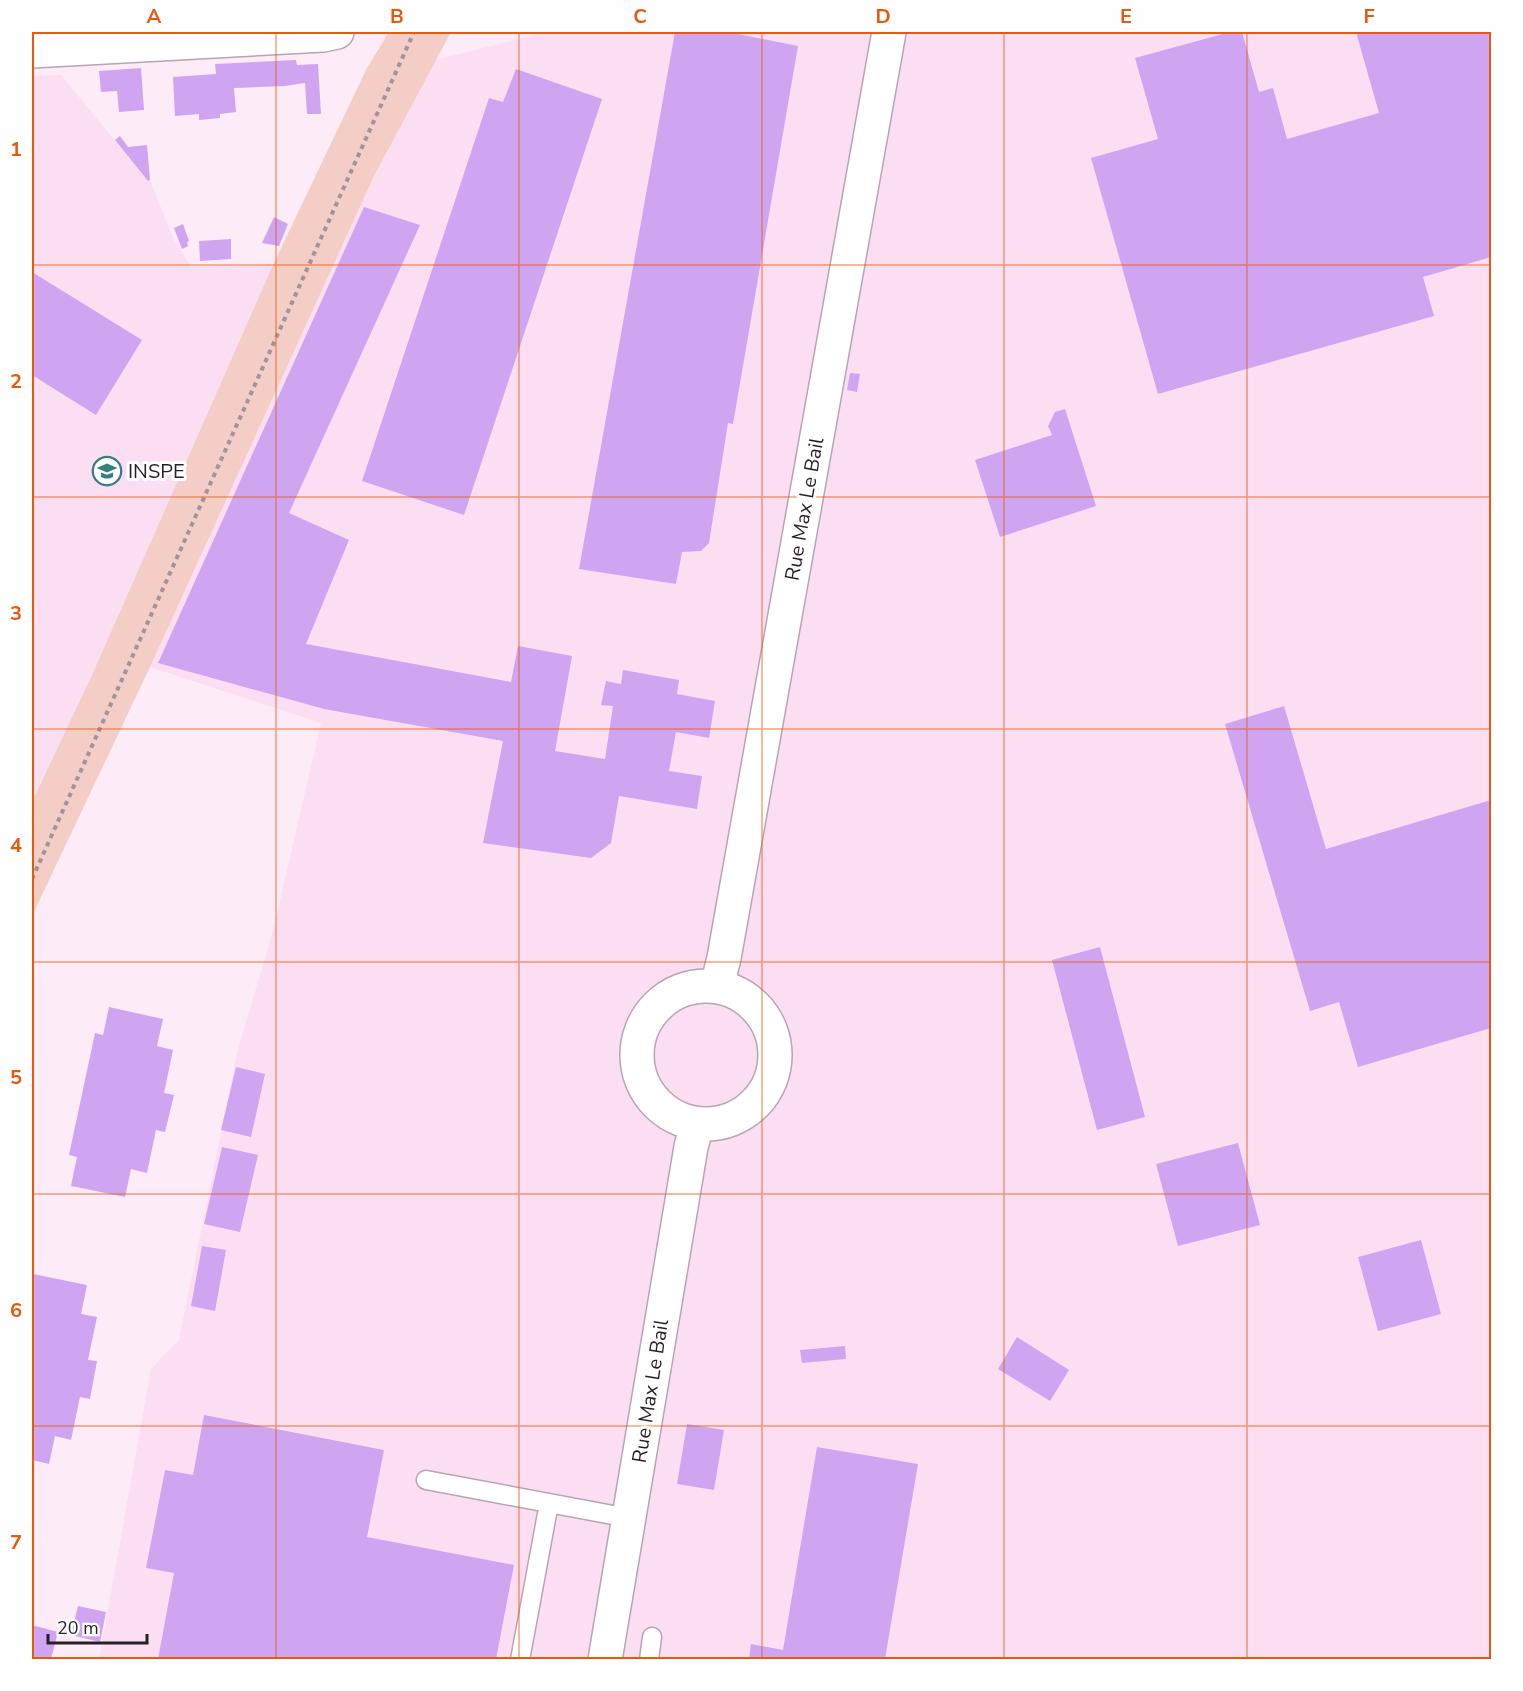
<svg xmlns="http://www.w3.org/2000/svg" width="1523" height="1691" viewBox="0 0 1523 1691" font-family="'Nunito Sans',sans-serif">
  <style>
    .built { fill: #fcdef3 }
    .green { fill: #f3cdc6 }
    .building { fill: #cfa4f1 }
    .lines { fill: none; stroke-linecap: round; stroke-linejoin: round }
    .lane-casing { stroke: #b9a4b3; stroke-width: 21 }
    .street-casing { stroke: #b9a4b3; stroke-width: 36 }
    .path { stroke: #a1939c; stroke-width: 4; stroke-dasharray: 4.5 4.5; stroke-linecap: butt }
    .lane { stroke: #fff; stroke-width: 18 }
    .street { stroke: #fff; stroke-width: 33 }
    .grid { fill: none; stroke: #e8590c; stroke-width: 1.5; stroke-opacity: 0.55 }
    .labels { text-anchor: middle; stroke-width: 6; stroke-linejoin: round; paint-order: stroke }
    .poi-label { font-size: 20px; fill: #271f25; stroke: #fefefe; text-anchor: start }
    .street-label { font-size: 20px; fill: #271f25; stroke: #fefefe }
    .neatline { fill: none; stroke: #e8590c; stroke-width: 2 }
    .grid-label { font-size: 20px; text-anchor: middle; font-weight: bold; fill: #e8590c }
  </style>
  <rect width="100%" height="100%" fill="#fdebf7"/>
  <path class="built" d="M547 32H1491V1659L99 1660 151 1369 179 1340 238 1049 272 935 321 723 150 667 374 176 435 60Z
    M61 75 148 181 150 180 175 243H177L191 267 273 265 92 675 32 802V76Z"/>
  <path class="green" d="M389 32H451L374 176 150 667 32 916V802L92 675 273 265 367 68Z"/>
  <path class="building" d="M675 32H728L798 46 733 424 728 423 709 543 701 551 682 552 676 584 579 569Z
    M1230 32H1242L1259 92 1273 88 1287 139 1379 113 1356 32H1491V257L1423 277 1434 316 1158 394 1091 158 1158 139 1135 58Z
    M296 60 297 65 318 64 321 114H307L305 83 285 86 234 88 236 112 220 114V118L199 120V114L175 116 173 77 216 74 215 64Z
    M141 68 144 110 119 112 117 91 101 92 99 71Z
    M516 69 602 99 464 515 362 481 489 98 503 102Z
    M120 136 128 147 147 145 150 180 148 181 115 140Z
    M364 207 420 225 289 513 349 540 306 644 511 682 518 646 572 656 555 751 605 759 613 706 601 705 606 681 621 684 623 670 679 680 677 694 715 701 709 738 676 732 669 771 702 776 697 809 619 796 611 843 591 858 483 843 503 741 324 709 158 663Z
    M274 217 288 224 279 246 262 243Z
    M183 224 189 241 187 242 188 246 182 249 174 228Z
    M231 239V259L200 261 199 241Z
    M32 272 142 340 96 415 32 375Z
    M850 373 860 374 857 392 847 390Z
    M1065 409 1096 506 1000 537 975 460 1052 435 1048 426 1055 412Z
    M1284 706 1326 849 1491 800V1028L1358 1067 1339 1002 1310 1011 1225 724Z
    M1100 947 1145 1117 1097 1130 1052 960Z
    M109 1007 163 1019 157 1046 173 1050 164 1093 174 1095 165 1132 156 1130 147 1173 131 1169 125 1197 71 1186 77 1157 69 1155 95 1033 103 1035Z
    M236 1067 265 1074 251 1137 221 1130Z
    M1238 1143 1260 1225 1178 1246 1156 1164Z
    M222 1147 258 1155 240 1232 204 1224Z
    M1421 1240 1441 1314 1378 1331 1358 1257Z
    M202 1246 226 1250 215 1311 191 1306Z
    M33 1274 87 1285 81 1314 97 1317 88 1360 97 1361 90 1399 80 1397 71 1440 55 1436 49 1464 32 1460Z
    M1017 1337 1069 1370 1050 1401 998 1369Z
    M845 1346 846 1359 802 1363 800 1350Z
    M204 1415 384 1450 367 1537 514 1565 496 1659H158L174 1573 146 1568 165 1470 193 1475Z
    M687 1424 724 1430 714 1490 677 1484Z
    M817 1447 918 1464 885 1659H749L751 1644 783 1650Z
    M78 1606 106 1612 100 1642 71 1635Z
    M32 1625 58 1632 51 1659H32Z"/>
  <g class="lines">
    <g class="lane-casing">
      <path id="lane" d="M426 1480 629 1518
        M520 1660 549 1503
        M649 1660 652 1637"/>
    </g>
    <g class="street-casing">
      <path id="street" d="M32 51 323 35 337 32
        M717 986 724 958 889 32
        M637 1055a69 69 0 1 1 138 0a69 69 0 1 1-138 0Z
        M605 1660 691 1147 697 1124"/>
    </g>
    <path class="path" d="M32 879 414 32"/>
    <use href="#lane" class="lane"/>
    <use href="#street" class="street"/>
  </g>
  <path class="grid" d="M276 32V1660M519 32V1660M762 32V1660M1004 32V1660M1247 32V1660M32 265H1492M32 497H1492M32 729H1492M32 962H1492M32 1194H1492M32 1426H1492"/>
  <defs>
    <g id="university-ring" transform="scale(1.5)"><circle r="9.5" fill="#fefefe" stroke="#357e82" stroke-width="1.5"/><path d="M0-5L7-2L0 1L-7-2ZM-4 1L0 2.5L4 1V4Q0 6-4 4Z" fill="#357e82"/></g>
  </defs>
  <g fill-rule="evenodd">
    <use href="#university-ring" x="107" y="471"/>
  </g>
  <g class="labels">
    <g class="poi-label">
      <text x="128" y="478">INSPE</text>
    </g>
    <g class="street-label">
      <text transform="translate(804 509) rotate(-80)" y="7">Rue Max Le Bail</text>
      <text transform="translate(650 1391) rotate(-81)" y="7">Rue Max Le Bail</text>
    </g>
  </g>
  <rect width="1523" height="1691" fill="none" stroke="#fefefe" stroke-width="66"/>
  <path d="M48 1634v9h99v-9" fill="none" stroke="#271f25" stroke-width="3"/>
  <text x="57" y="1634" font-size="18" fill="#271f25" stroke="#fefefe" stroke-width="4.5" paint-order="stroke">20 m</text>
  <rect x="33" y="33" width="1457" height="1625" class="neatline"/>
  <g class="grid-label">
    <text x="154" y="23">A</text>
    <text x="397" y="23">B</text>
    <text x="640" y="23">C</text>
    <text x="883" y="23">D</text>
    <text x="1126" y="23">E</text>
    <text x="1369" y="23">F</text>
    <text x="16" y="156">1</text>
    <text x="16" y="388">2</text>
    <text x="16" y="620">3</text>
    <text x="16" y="852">4</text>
    <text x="16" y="1084">5</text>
    <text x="16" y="1317">6</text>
    <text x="16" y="1549">7</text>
  </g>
</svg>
